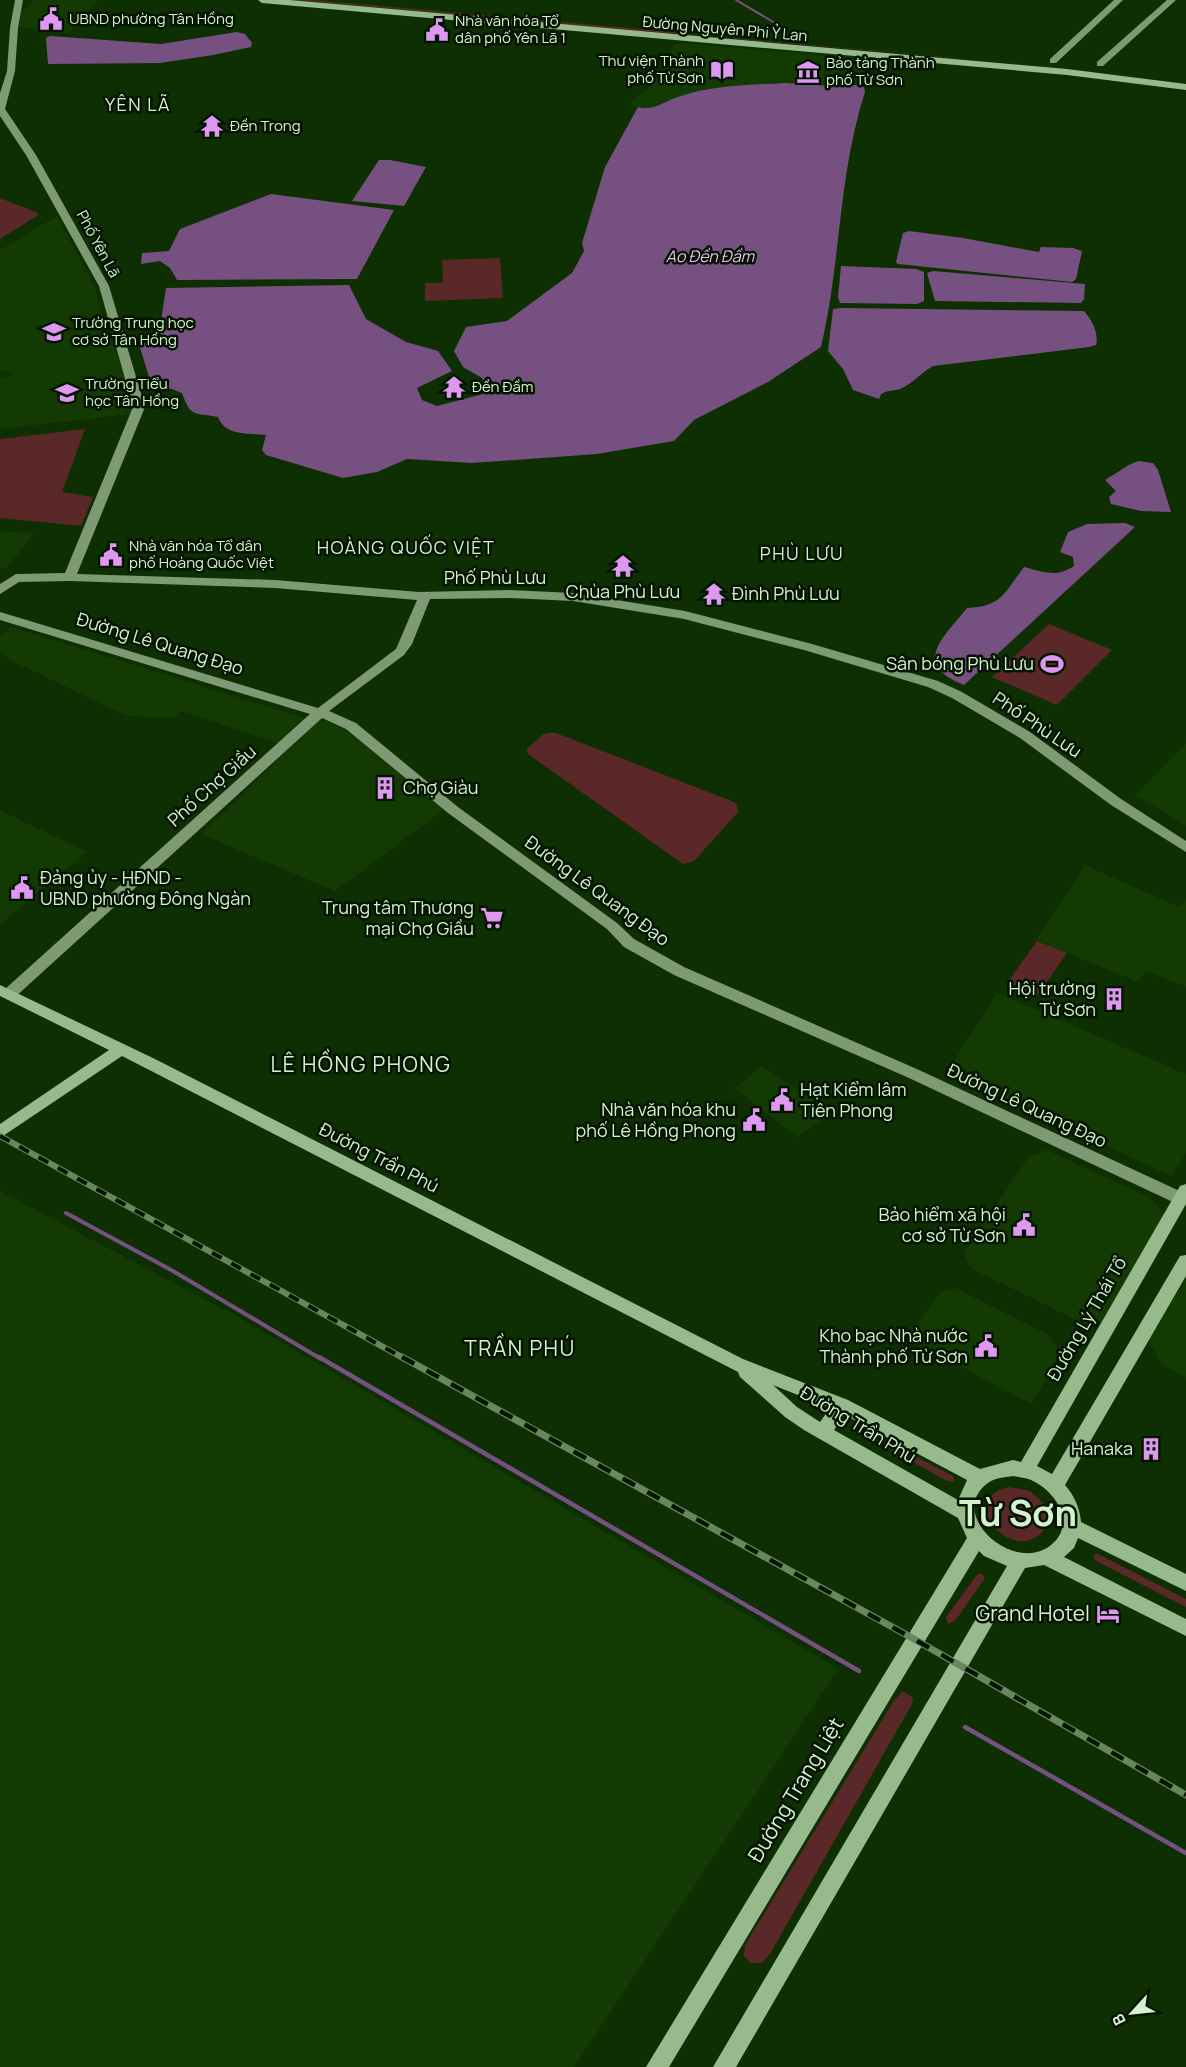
<svg xmlns="http://www.w3.org/2000/svg" width="1186" height="2067" viewBox="0 0 1186 2067" font-family="Manrope,sans-serif">
  <style>
    .built { fill: #143a04 }
    .green { fill: #5b282a }
    .water { fill: #775082 }
    .lines { fill: none; stroke-linecap: round; stroke-linejoin: round }
    .stream-far2 { stroke: #775082; stroke-width: 2 }
    .stream-far1 { stroke: #775082; stroke-width: 4 }
    .stream { stroke: #775082; stroke-width: 4.5 }
    .secondary { fill: #7e9a75; fill-rule: evenodd }
    .primary { fill: #96ba8b; fill-rule: evenodd }
    .rail-far1-casing { stroke: #68875e; stroke-width: 6 }
    .rail-casing { stroke: #68875e; stroke-width: 7 }
    .rail-far1 { stroke: #031400; stroke-width: 4; stroke-dasharray: 11; stroke-linecap: butt }
    .rail { stroke: #031400; stroke-width: 4.5; stroke-dasharray: 14; stroke-linecap: butt }
    .labels { text-anchor: middle; stroke-width: 5; stroke-linejoin: round; paint-order: stroke }
    .far-poi-label { font-size: 15px; fill: #d7f1cf; stroke: #031400; text-anchor: start }
    .far-street-label { font-size: 15px; fill: #d7f1cf; stroke: #031400 }
    .far-water-label { font-size: 16px; font-style: italic; fill: #e9baf6; stroke: #031400 }
    .far-quarter-label { font-size: 18px; letter-spacing: 1.5px; fill: #d7f1cf; stroke: #031400 }
    .street-label { font-size: 18px; fill: #d7f1cf; stroke: #031400 }
    .poi-label { font-size: 18px; fill: #d7f1cf; stroke: #031400; text-anchor: end }
    .quarter-label { font-size: 21px; letter-spacing: 1.5px; fill: #d7f1cf; stroke: #031400 }
    .near-poi-label { font-size: 21px; fill: #d7f1cf; stroke: #031400; text-anchor: end }
    .near-street-label { font-size: 21px; fill: #d7f1cf; stroke: #031400 }
    .near-town-label { font-size: 36px; font-weight: bold; fill: #d7f1cf; stroke: #031400 }
  </style>
  <rect width="100%" height="100%" fill="#0d2f01"/>
  <path class="built" d="M34 0H97L70 33 17 27 23 11Z
    M679 43 866 59 861 83H851L846 87 786 83 667 101 647 110 628 105 651 85 658 75 674 45Z
    M57 216 95 287 104 325 128 376 138 408 131 414 0 429V378L12 376V371H0V250Z
    M0 531 33 533 28 542 5 569 0 568Z
    M11 627 154 671 307 719 278 744 181 711 173 718 127 716 8 659 0 652V635Z
    M321 718 359 738 444 810 335 891 201 834Z
    M1186 743V826L1135 795Z
    M0 810 87 852 0 924Z
    M1085 865 1179 907 1186 900V987L1146 971 1138 982 1036 940Z
    M997 993 1186 1074V1153L1171 1176 947 1072Z
    M762 1066 832 1113 798 1137 734 1088Z
    M1047 1150 1150 1198 1165 1214 1101 1322 1088 1326 970 1268 964 1253 1028 1158Z
    M0 1191 240 1318 839 1669 574 2067H0Z
    M1186 1279V1377L1163 1366 1148 1340Z
    M955 1288 1047 1334 1061 1354 1031 1404 907 1338 941 1291Z"/>
  <path class="green" d="M296 0H313L707 35 663 33Z
    M734 38 1123 73 735 39Z
    M0 198 38 213 37 216 0 239Z
    M500 258 503 298 425 301V283H443L442 260Z
    M85 429 62 492 93 497 81 526 0 518V439Z
    M1049 624 1112 650 1057 705 992 677Z
    M548 733H556L734 802 737 805 738 812 694 861 683 864 528 754 526 750 542 735Z
    M1037 941 1067 953 1037 996 1007 983Z
    M878 1437 953 1476 955 1482 947 1481 879 1443 876 1441Z
    M1009 1487 1030 1491 1045 1505C1049 1515 1049 1524 1042 1532 1011 1565 955 1499 1009 1487Z
    M1096 1553 1186 1599V1607L1098 1562 1093 1558Z
    M980 1573 985 1577 983 1581 955 1621 948 1624 946 1617 976 1576Z
    M903 1691 913 1698 912 1704 770 1954 762 1963H751L744 1956 745 1945 895 1699Z"/>
  <path class="water" d="M237 32 245 34 252 43 251 47 213 55 160 63 48 64 46 38 50 36 161 44Z
    M786 83 846 87 855 85 864 87 865 92C838 175 841 263 821 347L768 382 694 420 674 441 597 454 472 463 407 459 377 472 343 478 266 455 262 450 266 435C248 433 225 436 218 417 193 412 191 418 182 393L172 389 152 387 139 344 161 339 160 328 166 288 349 285 366 319 406 342 438 351 452 371 417 388 422 400 437 406 483 394 487 388 482 378 463 367 454 351 466 327 507 321 572 273 584 251 582 243 605 167 638 107C653 112 666 100 681 96 714 85 752 85 786 83Z
    M379 160H390L426 167 404 206 352 201Z
    M271 194 394 210 357 279 177 280 170 268 160 261 141 264 142 253 169 251 180 229Z
    M909 231 963 238 1039 252 1041 247 1073 248 1082 251 1076 279 1072 282 898 264 896 262 903 233Z
    M841 266 916 269 924 272V301L917 304 840 303 838 297Z
    M933 271 1085 284 1084 299 1081 303 935 301 927 273Z
    M841 308 1084 311C1092 320 1099 333 1096 345L1089 347 933 366C922 372 911 385 900 389 894 391 888 390 881 394L879 399 853 390 843 369 828 351 833 309Z
    M1138 461 1153 463 1158 470 1171 512 1141 511 1111 504 1109 497 1116 491 1105 480 1129 465Z
    M1125 523 1135 527 964 685C911 664 943 638 967 608 1002 607 1004 593 1024 567 1044 572 1056 578 1074 566L1073 557 1060 552 1068 532 1087 524Z"/>
  <g class="lines">
    <path class="stream-far2" d="M736 0 775 23 776 33"/>
    <path class="stream-far1" d="M66 1213 173 1271 321 1359"/>
    <path class="stream" d="M319 1357 859 1671
      M965 1727 1186 1853"/>
    <path class="secondary" d="M15 0H23L18 28 15 71 5 109 36 155 109 286 145 407 77 574 275 580 419 592 510 590 573 593 685 611 812 644 938 681 962 692 1030 732 1121 799 1186 841V852L1111 805 1020 738 952 698 928 687 804 650 684 619 573 601 510 598 430 599 412 644 404 655 329 711 356 723 458 807 617 923 634 939 684 967 919 1070 1186 1194V1204L1175 1203 909 1078 674 975 624 947 607 929 448 813 346 729 322 718 14 998H4L2 994 4 990 310 714 0 620V612L318 708 396 649 417 600 275 588 70 581 19 582 0 594V584L16 574 65 573 133 407 99 286 26 155 0 116V93L7 71 10 28Z
      M1114 0H1123L1056 63H1050V59Z
      M1167 0H1176L1103 66H1097V62Z"/>
    <path class="primary" d="M258 0H290L1067 69 1186 84V90L1067 75 262 3Z
      M0 985 153 1058 743 1359 848 1400 980 1469 1013 1460 1021 1462 1180 1186 1186 1184V1204L1037 1466 1052 1474 1180 1256 1186 1255V1276L1065 1485C1074 1495 1080 1508 1081 1522L1186 1574V1591L1078 1538 1074 1548 1064 1557 1186 1619V1636L1044 1565 1025 1568 736 2067H713L1007 1566 984 1556 979 1551 669 2067H646L967 1538 958 1518 804 1430 785 1417 740 1377 738 1372 122 1056 0 1138V1124L109 1050 0 996ZM773 1385 830 1408 820 1422 797 1407ZM845 1415 967 1480 958 1500 834 1430ZM1013 1476C1019 1477 1026 1478 1031 1480 1056 1491 1077 1524 1051 1545 1013 1576 942 1511 991 1481 997 1478 1006 1477 1013 1476Z"/>
    <g class="rail-far1-casing">
      <path id="rail-far1" d="M0 1136 405 1359"/>
    </g>
    <g class="rail-casing">
      <path id="rail" d="M402 1357 914 1639 1186 1795"/>
    </g>
    <use href="#rail-far1" class="rail-far1"/>
    <use href="#rail" class="rail"/>
  </g>
  <defs>
    <g id="civic-bare" transform="scale(1.8)"><path d="M-.6-6.5H3V-4.5H.6V-3L4-1V1h2V6H-6V1h2V-1L-.6-3ZM-1.2 2.5V6h2.4V2.5Z" fill="#de98f2" stroke="#031400" stroke-width="2.5" paint-order="stroke"/></g>
    <g id="library-bare" transform="scale(1.8)"><path d="M-6-4Q-3-5.5-.7-3.5V5Q-3 3-6 4ZM6-4Q3-5.5 .7-3.5V5Q3 3 6 4Z" fill="#de98f2" stroke="#031400" stroke-width="2.5" paint-order="stroke"/></g>
    <g id="museum-bare" transform="scale(1.8)"><path d="M0-6L6-3V-2H-6V-3ZM-5-1h2V3h-2ZM-1-1h2V3h-2ZM3-1h2V3H3ZM-6 4H6V6H-6Z" fill="#de98f2" stroke="#031400" stroke-width="2.5" paint-order="stroke"/></g>
    <g id="temple-bare" transform="scale(1.8)"><path d="M0-6L5-2H3V0L6.5 2.5H4V6H1.5V3h-3V6H-4V2.5H-6.5L-3 0V-2H-5Z" fill="#de98f2" stroke="#031400" stroke-width="2.5" paint-order="stroke"/></g>
    <g id="school-bare" transform="scale(1.8)"><path d="M0-5L7-2L0 1L-7-2ZM-4 1L0 2.5L4 1V4Q0 6-4 4Z" fill="#de98f2" stroke="#031400" stroke-width="2.5" paint-order="stroke"/></g>
    <g id="stadium-bare" transform="scale(1.8)"><path d="M0-5a6.5 5 0 1 0 0 10a6.5 5 0 1 0 0-10ZM-3.5-1.8h7v3.6h-7Z" fill="#de98f2" stroke="#031400" stroke-width="2.5" paint-order="stroke"/></g>
    <g id="building-bare" transform="scale(1.8)"><path d="M-4-6H4V6H1V3H-1V6H-4ZM-2.5-4.3h1.7v1.8h-1.7ZM.8-4.3h1.7v1.8H.8ZM-2.5-1h1.7V.8h-1.7ZM.8-1h1.7V.8H.8Z" fill="#de98f2" stroke="#031400" stroke-width="2.5" paint-order="stroke"/></g>
    <g id="supermarket-bare" transform="scale(1.8)"><path d="M-6-5.5h2.5l.6 2H6L4.5 2H-2.5L-4.4-4H-6ZM-1.5 3.2a1.3 1.3 0 1 0 .1 0ZM3 3.2a1.3 1.3 0 1 0 .1 0Z" fill="#de98f2" stroke="#031400" stroke-width="2.5" paint-order="stroke"/></g>
    <g id="hotel-bare" transform="scale(1.8)"><path d="M-6-4.5h1.5V1H6V5H4.5V3h-9V5H-6ZM-4 0a1.8 1.8 0 1 1 3.6 0ZM.5 0V-2.5h3Q6-2.5 6 0Z" fill="#de98f2" stroke="#031400" stroke-width="2.5" paint-order="stroke"/></g>
  </defs>
  <g fill-rule="evenodd">
    <use href="#civic-bare" x="51" y="19"/>
    <use href="#civic-bare" x="437" y="30"/>
    <use href="#library-bare" x="722" y="70"/>
    <use href="#museum-bare" x="808" y="72"/>
    <use href="#temple-bare" x="212" y="126"/>
    <use href="#school-bare" x="54" y="332"/>
    <use href="#temple-bare" x="454" y="387"/>
    <use href="#school-bare" x="67" y="393"/>
    <use href="#civic-bare" x="111" y="555"/>
    <use href="#temple-bare" x="623" y="566"/>
    <use href="#temple-bare" x="714" y="594"/>
    <use href="#stadium-bare" x="1052" y="664"/>
    <use href="#building-bare" x="385" y="788"/>
    <use href="#civic-bare" x="22" y="888"/>
    <use href="#supermarket-bare" x="492" y="918"/>
    <use href="#building-bare" x="1114" y="999"/>
    <use href="#civic-bare" x="782" y="1100"/>
    <use href="#civic-bare" x="754" y="1120"/>
    <use href="#civic-bare" x="1024" y="1225"/>
    <use href="#civic-bare" x="986" y="1346"/>
    <use href="#building-bare" x="1151" y="1449"/>
    <use href="#hotel-bare" x="1108" y="1614"/>
  </g>
  <g class="labels">
    <g class="far-poi-label">
      <text x="69" y="24">UBND phường Tân Hồng</text>
      <text x="455" y="26">Nhà văn hóa Tổ<tspan x="455" dy="17">dân phố Yên Lã 1</tspan></text>
      <text x="704" y="66" text-anchor="end">Thư viện Thành<tspan x="704" dy="17">phố Từ Sơn</tspan></text>
      <text x="826" y="68">Bảo tàng Thành<tspan x="826" dy="17">phố Từ Sơn</tspan></text>
      <text x="230" y="131">Đền Trong</text>
      <text x="72" y="328">Trường Trung học<tspan x="72" dy="17">cơ sở Tân Hồng</tspan></text>
      <text x="85" y="389">Trường Tiểu<tspan x="85" dy="17">học Tân Hồng</tspan></text>
      <text x="472" y="392">Đền Đầm</text>
      <text x="129" y="551">Nhà văn hóa Tổ dân<tspan x="129" dy="17">phố Hoàng Quốc Việt</tspan></text>
    </g>
    <g class="far-street-label">
      <text transform="translate(725 29) rotate(5)" y="5">Đường Nguyên Phi Ỷ Lan</text>
      <text transform="translate(98 244) rotate(62)" y="5">Phố Yên Lã</text>
    </g>
    <g class="far-water-label">
      <text x="710" y="262">Ao Đền Đầm</text>
    </g>
    <g class="far-quarter-label">
      <text x="138" y="111">YÊN LÃ</text>
      <text x="406" y="554">HOÀNG QUỐC VIỆT</text>
      <text x="802" y="560">PHÙ LƯU</text>
    </g>
    <g class="street-label">
      <text x="495" y="584">Phố Phù Lưu</text>
      <text transform="translate(160 644) rotate(17)" y="6">Đường Lê Quang Đạo</text>
      <text transform="translate(1037 725) rotate(34)" y="6">Phố Phù Lưu</text>
      <text transform="translate(212 786) rotate(-42)" y="6">Phố Chợ Giầu</text>
      <text transform="translate(597 891) rotate(36)" y="6">Đường Lê Quang Đạo</text>
      <text transform="translate(1027 1106) rotate(25)" y="6">Đường Lê Quang Đạo</text>
      <text transform="translate(379 1158) rotate(27)" y="6">Đường Trần Phú</text>
      <text transform="translate(1087 1319) rotate(-60)" y="6">Đường Lý Thái Tổ</text>
      <text transform="translate(858 1425) rotate(31)" y="6">Đường Trần Phú</text>
    </g>
    <g class="poi-label">
      <text x="623" y="598" text-anchor="middle">Chùa Phù Lưu</text>
      <text x="732" y="600" text-anchor="start">Đình Phù Lưu</text>
      <text x="1034" y="670">Sân bóng Phù Lưu</text>
      <text x="403" y="794" text-anchor="start">Chợ Giàu</text>
      <text x="40" y="884" text-anchor="start">Đảng ủy - HĐND -<tspan x="40" dy="21">UBND phường Đông Ngàn</tspan></text>
      <text x="474" y="914">Trung tâm Thương<tspan x="474" dy="21">mại Chợ Giầu</tspan></text>
      <text x="1096" y="995">Hội trường<tspan x="1096" dy="21">Từ Sơn</tspan></text>
      <text x="800" y="1096" text-anchor="start">Hạt Kiểm lâm<tspan x="800" dy="21">Tiên Phong</tspan></text>
      <text x="736" y="1116">Nhà văn hóa khu<tspan x="736" dy="21">phố Lê Hồng Phong</tspan></text>
      <text x="1006" y="1221">Bảo hiểm xã hội<tspan x="1006" dy="21">cơ sở Từ Sơn</tspan></text>
      <text x="968" y="1342">Kho bạc Nhà nước<tspan x="968" dy="21">Thành phố Từ Sơn</tspan></text>
      <text x="1133" y="1455">Hanaka</text>
    </g>
    <g class="quarter-label">
      <text x="361" y="1072">LÊ HỒNG PHONG</text>
      <text x="520" y="1356">TRẦN PHÚ</text>
    </g>
    <g class="near-poi-label">
      <text x="1090" y="1621">Grand Hotel</text>
    </g>
    <g class="near-street-label">
      <text transform="translate(796 1790) rotate(-59)" y="7">Đường Trang Liệt</text>
    </g>
    <g class="near-town-label">
      <text x="1018" y="1526">Từ Sơn</text>
    </g>
  </g>
  <g transform="translate(1132 2013) rotate(243)" stroke="#031400" stroke-width="4.5" paint-order="stroke">
  <path d="M0-4.5L10 22L0 15L-10 22Z" fill="#d7f1cf"/>
  <text y="-9" font-size="16" font-weight="bold" text-anchor="middle" fill="#d7f1cf">B</text>
  </g>
</svg>
